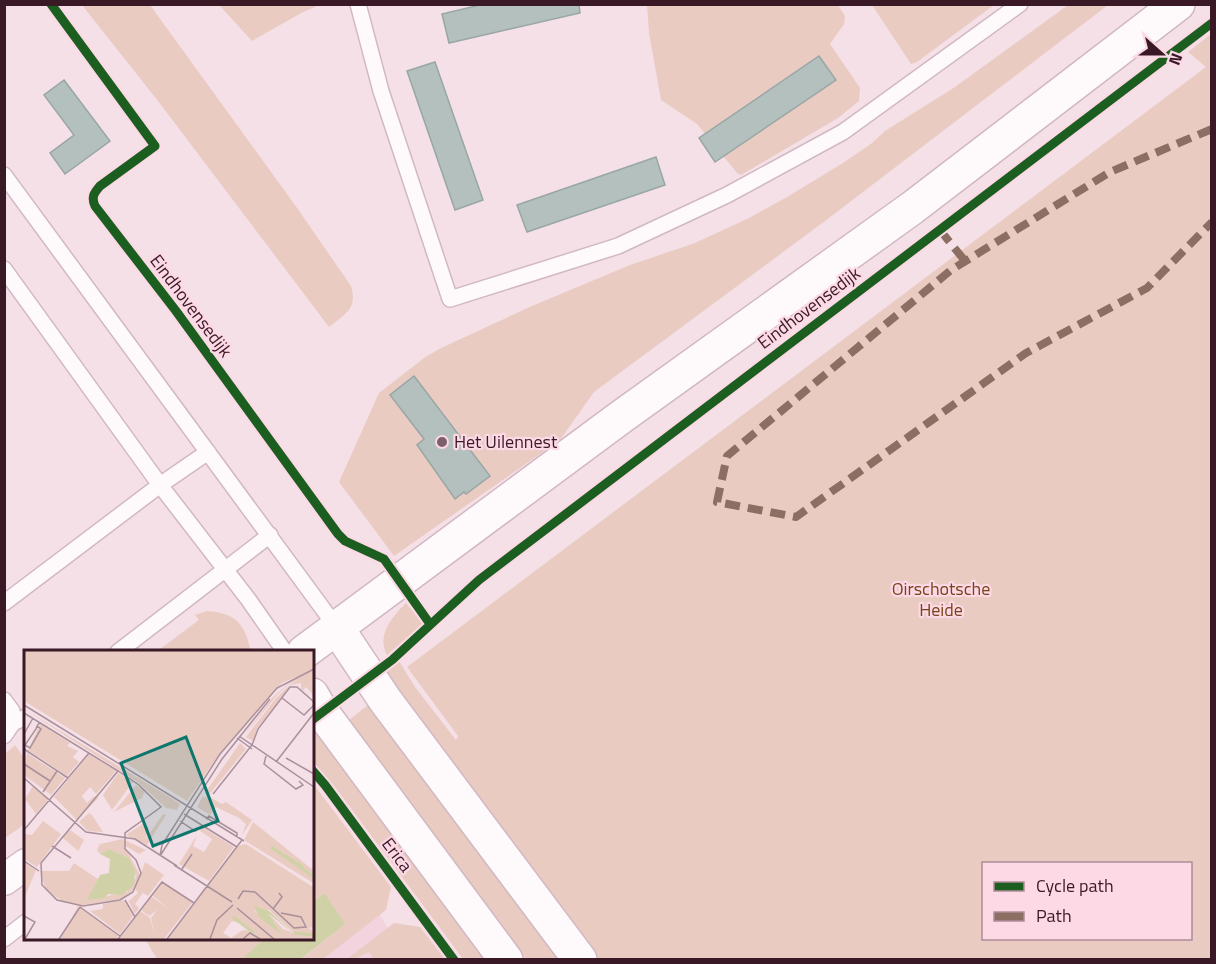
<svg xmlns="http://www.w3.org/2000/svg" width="1216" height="964" viewBox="0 0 1216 964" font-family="'Titillium Web',sans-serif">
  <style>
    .built { fill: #f2d3de }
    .green { fill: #e9cbc2; fill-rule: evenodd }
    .water { fill: #d1d1a7 }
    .building { fill: #b4c0be; stroke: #98a6a5; stroke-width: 1.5 }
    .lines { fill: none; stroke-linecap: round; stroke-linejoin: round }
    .service-casing { stroke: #d1b8c2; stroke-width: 18 }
    .minor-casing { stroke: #d1b8c2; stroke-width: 33 }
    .tertiary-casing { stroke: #d1b8c2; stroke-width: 36 }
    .service { stroke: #fefafc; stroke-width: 15 }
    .minor { stroke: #fefafc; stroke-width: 30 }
    .tertiary { stroke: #fefafc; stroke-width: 33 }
    .quiet { stroke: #8d6e63; stroke-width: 8; stroke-dasharray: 15 8; stroke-linecap: butt }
    .cycleway-casing { stroke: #fdd8e5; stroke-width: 13 }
    .cycleway { stroke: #1b5e20; stroke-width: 9 }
    .poi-dot { fill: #7b5f6b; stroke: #fdd8e5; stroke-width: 2 }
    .labels { text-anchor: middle; stroke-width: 4.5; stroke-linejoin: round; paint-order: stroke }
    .street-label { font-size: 18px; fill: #3a1927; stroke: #fdd8e5 }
    .poi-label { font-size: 18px; fill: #3a1927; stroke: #fdd8e5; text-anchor: start }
    .park-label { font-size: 18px; fill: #784319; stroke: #fdd8e5 }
    .inset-river { fill: none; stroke: #d1d1a7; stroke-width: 3 }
    .inset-road { fill: none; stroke: #aa909b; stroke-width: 1.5 }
    .view { fill: #0f766e; fill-opacity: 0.15; stroke: #0f766e; stroke-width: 3 }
    .inset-edge { fill: none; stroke: #3a1927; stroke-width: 3 }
  </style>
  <rect width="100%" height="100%" fill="#f5e0e8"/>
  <path class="built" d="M359 881 407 959 251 960 312 938V915Z"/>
  <path class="green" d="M82 5H150L295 205 351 286C358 309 345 314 329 327L158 101Z
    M219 5H320L303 12 252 41Z
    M647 5H838L845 16 844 24 830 44 860 88 859 101 838 118 741 175 737 173 697 124 661 100 649 33Z
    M872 5H994L917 62 911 64Z
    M1068 5H1108L825 221 594 392 560 440 394 556 339 482 379 393 424 358 439 349 532 306 630 265 695 243 749 218 787 197 843 163 872 143 885 131 955 87Z
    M1211 34V959H595L387 678 386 671 399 661 415 687 456 740 458 736 407 667 1206 67 1188 52ZM984 864H1190V938H984Z
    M406 603 423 624 387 655C376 635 393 616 406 603Z
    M207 611C234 613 244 622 250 648L246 652H156L199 620 195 615Z
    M369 704 559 959H526L349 720Z
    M312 730 317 732 488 959H463L335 787 312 762Z
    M15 745 25 759V824L5 838V754Z
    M312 782 391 887 386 910 323 959 301 960 345 924 325 893 312 902Z
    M394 923 420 927 445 959H374L369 952 355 959H347Z
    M145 939H264L242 960 157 959Z"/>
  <path class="water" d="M325 893 345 924 301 959H242L264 939 312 938V902Z"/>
  <path class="building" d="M484 4H579L580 13 449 43 442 14Z
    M819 56 836 80 715 162 699 138Z
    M435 62 483 200 455 210 407 71Z
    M64 80 110 141 65 174 50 153 74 135 44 95Z
    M656 157 665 185 527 232 517 205Z
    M414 376 490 476 466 494 464 492 455 499 417 445 424 439 390 395Z"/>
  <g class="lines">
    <g class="service-casing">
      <path id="service" d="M358 4 381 91 450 299 618 246 727 195 843 132 1020 4
        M4 175 337 628
        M4 269 160 485 248 599 285 652
        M4 603 160 485 208 452
        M118 652 270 535
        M4 700 12 711 13 723
        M4 736 13 723 26 717
        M4 939 26 922"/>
    </g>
    <g class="minor-casing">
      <path id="minor" d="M4 880 26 864"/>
    </g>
    <g class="tertiary-casing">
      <path id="tertiary" d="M337 628 385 700 580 960
        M304 652 621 417 912 208 1178 4
        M312 695 322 712 506 960"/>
    </g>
    <use href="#service" class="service"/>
    <use href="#minor" class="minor"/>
    <use href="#tertiary" class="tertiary"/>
    <path class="quiet" d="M1212 129 1110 172 951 270 727 456 717 502 796 517 1026 353 1147 288 1212 222
      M940 230 965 261"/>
    <g class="cycleway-casing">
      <path id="cycleway" d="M51 4 155 146 100 186C94 193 91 197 95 206L176 311 338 534 345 541 384 559 430 624
        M312 720 392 660 479 580 1212 23
        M312 770 325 785 454 960"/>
    </g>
    <use href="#cycleway" class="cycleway"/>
  </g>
  <circle class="poi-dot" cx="442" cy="442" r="6"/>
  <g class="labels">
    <g class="street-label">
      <text transform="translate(191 306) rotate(53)" y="6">Eindhovensedijk</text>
      <text transform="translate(809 308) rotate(-37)" y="6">Eindhovensedijk</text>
      <text transform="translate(397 855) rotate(53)" y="6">Erica</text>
    </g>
    <g class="poi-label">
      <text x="454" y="448">Het Uilennest</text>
    </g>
    <g class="park-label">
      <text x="941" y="595">Oirschotsche<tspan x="941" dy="21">Heide</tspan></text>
    </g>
  </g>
  <g transform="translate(24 650)">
    <rect width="290" height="290" fill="#f5e0e8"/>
    <path d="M0 0H289V45L282 37 279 40 289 50 277 39V33L267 35 233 79 229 91 222 87 252 48 266 35 274 29 265 34 253 45 219 87 249 47 272 27 258 33 196 103 163 151 0 51ZM0 59 144 146 156 154 153 160 142 158 115 133ZM16 74 46 93 38 101 43 96 54 101 49 107 55 112 43 126 4 100ZM216 93 222 99 184 146 198 154 202 152 228 170 218 185 222 174 215 168 192 157 186 165 173 157 179 146 190 152 181 143ZM3 103 41 128 27 145 0 125ZM65 104 92 121 72 144 66 137 58 146 63 153 70 146 74 148 53 170 30 147ZM94 123 109 132 88 160 79 145ZM112 135 121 141 118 148 90 162ZM9 136 25 148 12 164 1 149ZM65 163 68 165 79 182 64 181 55 172ZM139 164 142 165 123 195 102 185 120 173 125 178 121 190ZM19 171 37 184 13 217 0 209V184L8 185ZM229 172 289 220V233L220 190ZM178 177 210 197 185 231 155 214 173 185 169 196 180 202 188 189 176 181ZM46 180 60 190 54 201 38 187ZM98 189 122 200 115 204 100 195 116 225 110 239 98 249 59 255 40 252 22 240 16 221H45L50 213 74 229 64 250 103 242 112 227 105 208 85 199 76 204 73 200 76 194 72 195ZM222 194 289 237V277L285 278 289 281V289H143L214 196ZM230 260H245L270 283 259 279 244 263 257 284ZM208 271 216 273 227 281 219 280 207 288 199 283ZM0 212 12 220 0 249ZM121 212 140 225 124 246 119 243 111 254 115 258 111 264 103 248 105 251 114 243 111 239ZM138 231 168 253 140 289H95L116 261 126 268 131 286 127 268 133 260 125 266 117 260 127 246 147 261 128 245ZM100 250 109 266 96 284 66 261 79 259V254ZM54 256 95 285 92 289 37 288Z" fill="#e9cbc2" fill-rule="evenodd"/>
    <path d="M85 199 105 208 111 222 110 235 98 245 84 244 81 248 63 250 76 225 85 223 86 209 76 204ZM230 256 245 261 270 284 244 263 258 285 235 267Z" fill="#d1d1a7"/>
    <path class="inset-river" d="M247 197 290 227M248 198 279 217M209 267 230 283M270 283 290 285"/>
    <path class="inset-road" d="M258 48 280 65 290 55M0 55 220 191M0 63 94 121 115 135 137 157 101 183V199L112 210 117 223 109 242 96 250 59 256 33 250 18 235 17 213 94 121M13 76 17 79 6 98 1 95 12 79 13 76 16 72M0 84 9 68M215 86 290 137M213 88 228 99M0 99 44 128M242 106 240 114 272 139 279 135 275 131M262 108 290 124M252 112 290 63M0 114 26 131M0 128 62 182 111 189 153 216M19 142 33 121M189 144 228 95 234 79 266 37H273L290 52M160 164 213 197M182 169 185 166 213 183V187M156 171 171 181 178 176M0 180 65 103M28 196 47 208M136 206 138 195 196 104 253 38 290 19M136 206 198 109 246 49M0 211 15 221M150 215 208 252M158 219 168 204M214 249 219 241 231 242 270 278 282 277 277 267 257 263M101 250 111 267M213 258 250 289M249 259 258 247 255 243M0 266 11 272 1 289M35 289 56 257 96 286M94 289 138 232 170 253M143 289 218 190M186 289 193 270 209 255M219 289 226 283 236 289"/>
    <path class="view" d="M162 87 194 171 129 196 97 113Z"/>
    <rect width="290" height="290" class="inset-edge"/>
  </g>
  <rect width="1216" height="964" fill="none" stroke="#3a1927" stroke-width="12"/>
  <rect x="982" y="862" width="210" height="78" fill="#fdd8e5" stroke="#af8c99" stroke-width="1.5"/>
  <rect x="994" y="882" width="30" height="9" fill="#1b5e20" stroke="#af8c99" stroke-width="1.5"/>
  <text x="1036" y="892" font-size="18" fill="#3a1927">Cycle path</text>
  <rect x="994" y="912" width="30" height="9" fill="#8d6e63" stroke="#af8c99" stroke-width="1.5"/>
  <text x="1036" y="922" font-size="18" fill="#3a1927">Path</text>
  <g transform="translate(1162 54) rotate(111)" stroke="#fdd8e5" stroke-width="4.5" paint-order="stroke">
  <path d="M0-4.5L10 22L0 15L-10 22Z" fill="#3a1927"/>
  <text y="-9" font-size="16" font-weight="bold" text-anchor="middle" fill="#3a1927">N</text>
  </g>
</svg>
